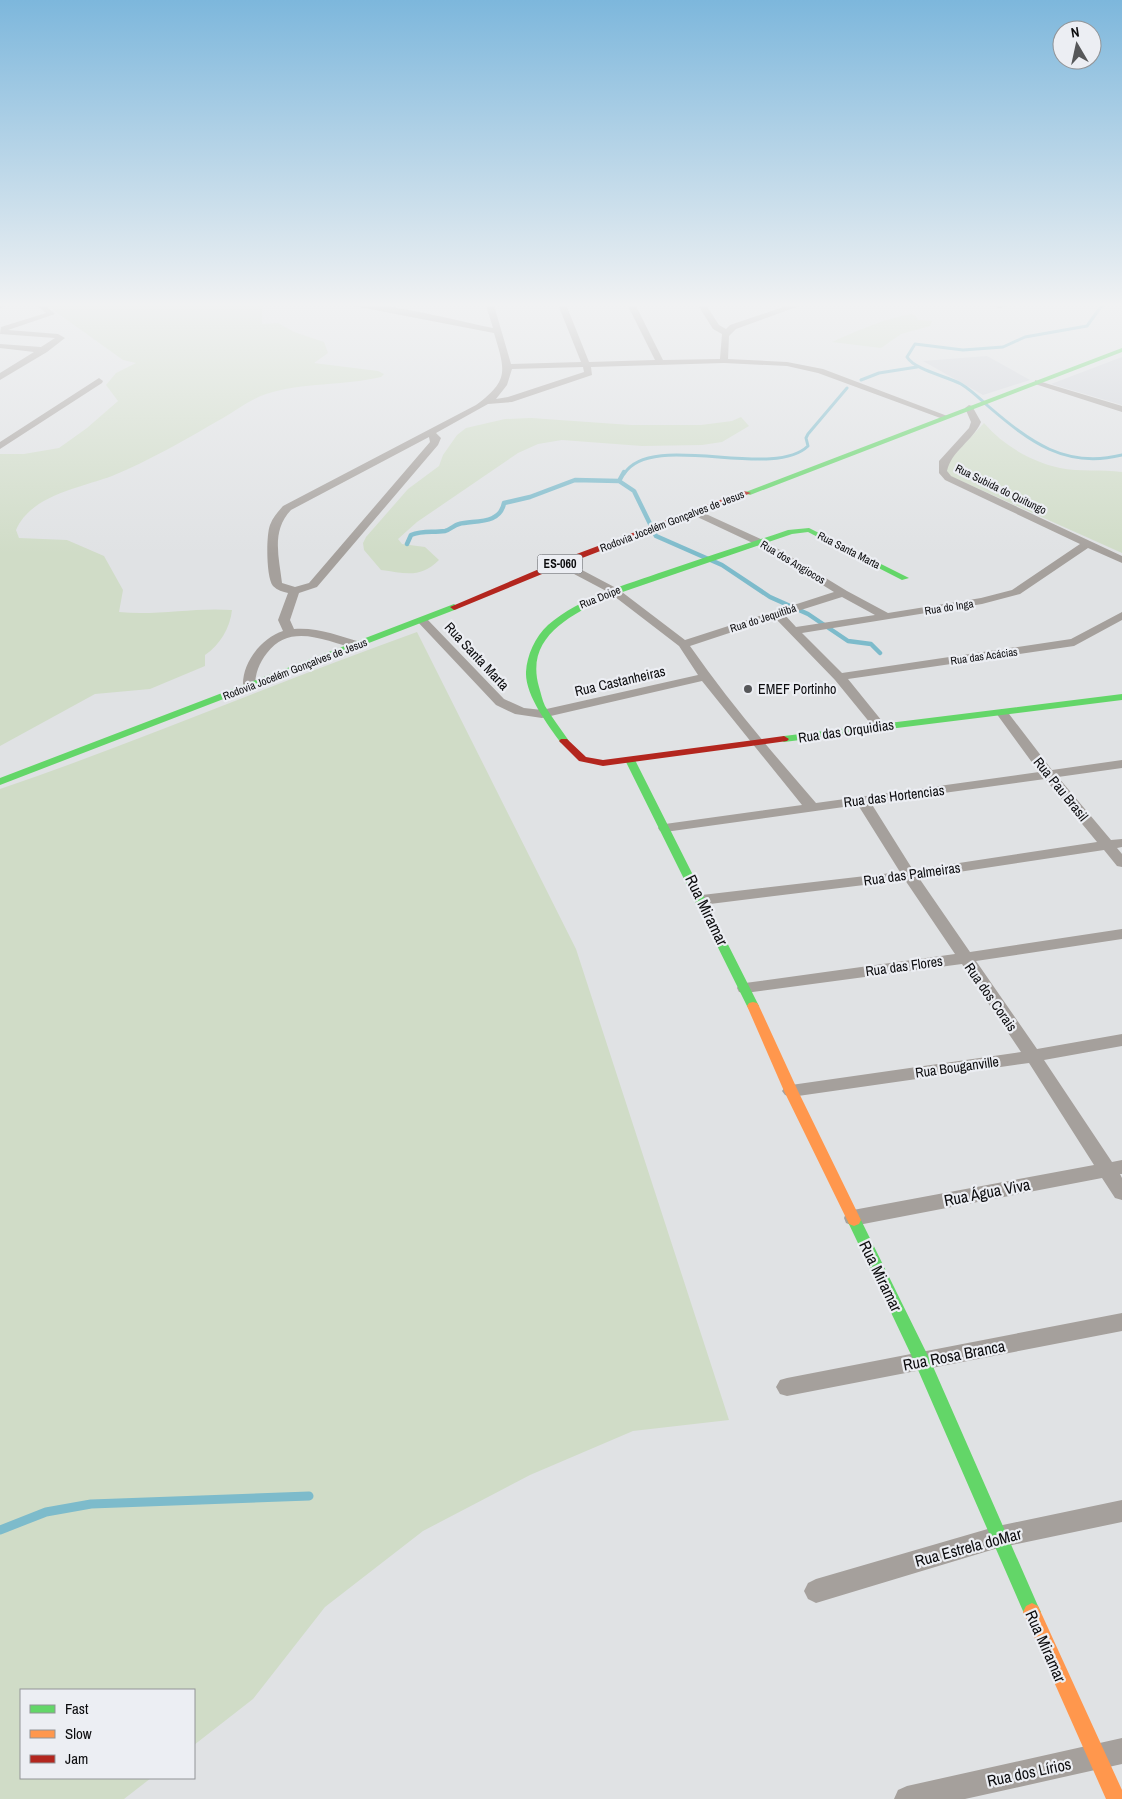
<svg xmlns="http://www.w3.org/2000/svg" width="1122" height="1799" viewBox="0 0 1122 1799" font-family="'Archivo Narrow',sans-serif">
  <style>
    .built { fill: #d1d4da }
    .green { fill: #d0dcc7 }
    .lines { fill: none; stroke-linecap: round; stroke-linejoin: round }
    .stream-far2 { stroke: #7dbbcb; stroke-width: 3 }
    .stream-far1 { stroke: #7dbbcb; stroke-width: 4.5 }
    .stream { stroke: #7dbbcb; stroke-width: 9 }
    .street { fill: #a5a09c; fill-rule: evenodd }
    .fast { fill: #63d668; fill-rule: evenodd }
    .slow { fill: #ff974d; fill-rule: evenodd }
    .jam { fill: #b3261e; fill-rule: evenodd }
    .poi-dot { fill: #565759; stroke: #eceef3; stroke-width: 2 }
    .labels { text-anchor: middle; stroke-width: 4.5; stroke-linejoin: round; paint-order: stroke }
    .far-street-label { font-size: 11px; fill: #0c0c0e; stroke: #eceef3 }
    .shield { fill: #eceef3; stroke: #4f5053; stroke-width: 1 }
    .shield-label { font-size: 12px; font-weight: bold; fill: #0c0c0e }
    .street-label { font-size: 14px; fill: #0c0c0e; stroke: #eceef3 }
    .poi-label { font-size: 14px; fill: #0c0c0e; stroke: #eceef3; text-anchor: start }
    .near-street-label { font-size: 16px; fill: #0c0c0e; stroke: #eceef3 }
  </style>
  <rect width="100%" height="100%" fill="#e0e2e4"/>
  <path class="built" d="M987 356 1030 380 983 395 923 361Z
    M1122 357V405L1051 384Z"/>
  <path class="green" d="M42 302H262V324L278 323 294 332 324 342 328 353 314 363 378 371 384 374 381 377C343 386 303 382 266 394 251 399 236 410 223 418 188 438 149 461 112 476 80 488 31 495 16 530L19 538 67 540 104 556 123 590 119 612C157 616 194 607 232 610 230 628 220 645 205 655V666L150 689 95 694 0 746V454H24L59 448 87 428 118 401 106 385 116 373 136 363 123 360Z
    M912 314 916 316 918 320 932 321 930 326 901 334 881 348 832 342C857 331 885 318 912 314Z
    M741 417 749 426 722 442 702 445 642 446 562 440 538 444 518 453 417 522 398 539 402 544 425 547 439 560C420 579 405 573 381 570L364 550 363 543 366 537 408 489 439 466 443 455 457 435 466 428 505 419 531 418 631 425H701L732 421Z
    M984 423C1004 446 1030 461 1060 468 1079 472 1102 469 1122 472V553L939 471Z
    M417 632 576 949 729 1420 633 1431 530 1475 423 1531 325 1607 253 1699 194 1745V1690H21V1778H151L124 1799H0V789C141 741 277 682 417 632Z"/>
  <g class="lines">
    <path class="stream-far2" d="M1108 302 1100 308 1087 326 1025 337 1003 347 963 350 915 344 907 357C915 370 946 376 961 384 971 390 979 398 988 406 1030 442 1065 469 1122 455
      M861 380 879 373 917 367
      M624 474C651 430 772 481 808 446L806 438 808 434 847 388"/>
    <path class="stream-far1" d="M619 481 634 491 656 536 722 565 770 597 808 614 848 641 871 644 880 653
      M407 544 411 535C423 530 433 533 445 531 450 530 454 525 459 524 474 520 500 525 504 503L530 497 575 480 619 481 624 472"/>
    <path class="stream" d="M0 1530 46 1512 91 1504 309 1496"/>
    <path class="street" d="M5 302H19L0 308V304Z
      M33 302H42L55 314 8 330 58 334 65 338 47 352 0 380V373L34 352 0 348V344L41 347 55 338 0 334 1 327 46 313Z
      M333 302C387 302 440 317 493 328L485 302H493L511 364 581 362 557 302H565L589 362 655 360 626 302H634L663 360 720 359 722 334 713 329 696 302H704L719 325 726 329 730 325 798 302H810L736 329 729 336 728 359 787 362 823 369 950 417 943 419 818 373 787 366 724 363 591 367 592 375 512 402 488 404 436 433 441 438 438 445 317 587 299 593 290 620 294 629C317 627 339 636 361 642V648L357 649C326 641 290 622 267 653 259 663 255 674 255 686L249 690 243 686C242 662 262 638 283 631L278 620 288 593C283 592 277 590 273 586 266 578 266 535 270 525 273 517 278 512 283 506L476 405C510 380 505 370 494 333ZM583 367 584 372 508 397 496 399 507 385 512 369ZM429 437 430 442 309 583 295 587 282 583C279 557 271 531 291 510Z
      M975 302H1022L1000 308Z
      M99 378 103 381 102 383 0 449V442Z
      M1035 380 1122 406V412L1035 384Z
      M969 405 972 406 981 422C973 441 951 451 947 471L951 476 1122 556V563L1088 548 1020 594 982 604 802 633 842 673 1071 639 1122 612V620L1074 646 848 679 886 726 880 730 875 729 835 680 775 618 690 646C728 701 772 752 816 803L1039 772 996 713 1002 709 1006 710 1052 770 1122 760V768L1058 777 1111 840 1122 839V847L1117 848 1122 854V867L1117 866 1104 850 919 878 970 952 1122 929V939L976 961 1037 1049 1122 1034V1046L1044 1060 1112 1162 1122 1160V1174H1120L1122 1178V1200L1115 1198 1102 1178 853 1226 846 1223 844 1218 846 1213 853 1210 1094 1165 1029 1063 791 1097 785 1095 782 1091 785 1087 791 1085 1021 1052 962 964 745 993 739 992 737 988 739 984 745 983 955 954 905 880 702 905 694 900 702 895 900 872 858 805 665 832 660 831 658 828 660 825 665 824 802 805 702 681 542 718 515 714 496 705 416 620 422 617 426 618 504 699 524 708 542 710 698 675 679 646 610 593 557 565V561H565L618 589 685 640 834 592 757 545 691 514 690 512 695 509 765 541 847 591 888 613 981 598 1012 590 1080 544 945 480 939 473V461L969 428 971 422 965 408ZM842 597 875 615 796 627 785 615ZM1045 779 1097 842 913 870 871 803Z
      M1122 1313V1331L787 1396 780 1394 776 1387 780 1380 787 1378Z
      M1122 1500V1522L998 1548 816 1603 808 1599 804 1591 808 1583 816 1579 998 1526Z
      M1122 1738V1764L965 1799H894L898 1790 907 1786Z"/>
    <path class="fast" d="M1122 348V352L750 495 743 493Z
      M809 528 909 578 902 580 808 532 792 534 605 598C568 617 525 638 539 687 541 693 542 700 545 706 552 718 561 729 569 741L567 743H561C548 725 525 695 526 672 527 655 535 637 548 625 581 597 625 585 665 571 706 557 747 544 788 530Z
      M454 604 458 607 457 609 0 785V778Z
      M1122 694V700L784 742 779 739 784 736Z
      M630 757 635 760 759 1006 757 1009H749L747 1006 625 760Z
      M854 1214 859 1216 931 1362 1038 1606 1041 1612 1038 1618 1032 1621 1026 1618 915 1363 847 1220 849 1216Z"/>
    <path class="slow" d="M753 1002 757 1003 759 1006 798 1091 861 1220 859 1224 854 1226 849 1224 784 1091 747 1006 749 1003Z
      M1032 1603 1038 1606 1122 1790V1799H1106L1023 1612 1026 1606Z"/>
    <path class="jam" d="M744 491 751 493 564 565 457 609 454 610 450 607 558 561Z
      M784 736 789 739 787 741 603 766 579 761 559 741 561 739H567L586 757 603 760Z"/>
  </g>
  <linearGradient id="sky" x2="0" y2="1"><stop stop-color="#7db7dc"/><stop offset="0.55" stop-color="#f1f2f3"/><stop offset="1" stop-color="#f1f2f3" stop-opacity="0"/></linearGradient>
  <rect width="1122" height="554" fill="url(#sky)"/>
  <circle class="poi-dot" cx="748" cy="689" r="5"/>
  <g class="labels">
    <g class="far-street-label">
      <text transform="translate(1001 489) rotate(26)" y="4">Rua Subida do Quitungo</text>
      <text transform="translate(672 521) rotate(-21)" y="4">Rodovia Jocelém Gonçalves de Jesus</text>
      <text transform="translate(849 550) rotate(27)" y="4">Rua Santa Marta</text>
      <text transform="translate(793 562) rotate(31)" y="4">Rua dos Angiocos</text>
      <text transform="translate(600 597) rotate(-22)" y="4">Rua Doipe</text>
      <text transform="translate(949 607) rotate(-9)" y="4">Rua do Inga</text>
      <text transform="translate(763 618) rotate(-18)" y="4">Rua do Jequitibá</text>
      <text transform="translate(984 656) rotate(-8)" y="4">Rua das Acácias</text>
      <text transform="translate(295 669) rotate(-21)" y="4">Rodovia Jocelém Gonçalves de Jesus</text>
    </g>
    <rect class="shield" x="537.5" y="554.5" width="45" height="19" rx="4"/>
    <g class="shield-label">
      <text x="560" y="568">ES-060</text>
    </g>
    <g class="street-label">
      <text transform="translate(477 656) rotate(47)" y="5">Rua Santa Marta</text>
      <text transform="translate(620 681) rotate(-13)" y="5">Rua Castanheiras</text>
      <text transform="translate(846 731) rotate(-8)" y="5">Rua das Orquidias</text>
      <text transform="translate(1061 789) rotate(51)" y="5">Rua Pau Brasil</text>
      <text transform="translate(894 796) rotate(-7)" y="5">Rua das Hortencias</text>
      <text transform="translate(912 874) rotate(-8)" y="5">Rua das Palmeiras</text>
      <text transform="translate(904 966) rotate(-8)" y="5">Rua das Flores</text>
      <text transform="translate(991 997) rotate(55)" y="5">Rua dos Corais</text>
      <text transform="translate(957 1067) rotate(-8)" y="5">Rua Bouganville</text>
    </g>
    <g class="poi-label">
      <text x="758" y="694">EMEF Portinho</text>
    </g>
    <g class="near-street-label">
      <text transform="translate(707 910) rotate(64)" y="6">Rua Miramar</text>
      <text transform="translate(987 1192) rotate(-11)" y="6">Rua Água Viva</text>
      <text transform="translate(881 1276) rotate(64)" y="6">Rua Miramar</text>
      <text transform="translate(954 1355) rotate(-11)" y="6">Rua Rosa Branca</text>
      <text transform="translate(968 1547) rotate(-15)" y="6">Rua Estrela doMar</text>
      <text transform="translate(1046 1646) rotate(66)" y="6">Rua Miramar</text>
      <text transform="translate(1029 1772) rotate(-12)" y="6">Rua dos Lírios</text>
    </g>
  </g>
  <rect x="20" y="1689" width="175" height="90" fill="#eceef3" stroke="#929497"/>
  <rect x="30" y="1705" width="25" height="8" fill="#63d668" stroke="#929497"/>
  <text x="65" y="1714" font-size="15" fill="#0c0c0e">Fast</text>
  <rect x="30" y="1730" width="25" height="8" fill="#ff974d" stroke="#929497"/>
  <text x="65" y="1739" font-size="15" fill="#0c0c0e">Slow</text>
  <rect x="30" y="1755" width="25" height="8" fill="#b3261e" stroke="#929497"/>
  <text x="65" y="1764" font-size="15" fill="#0c0c0e">Jam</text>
  <g transform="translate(1077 45) rotate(351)"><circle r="24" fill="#eceef3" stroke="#929497"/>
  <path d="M0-4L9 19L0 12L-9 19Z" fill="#565759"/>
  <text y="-8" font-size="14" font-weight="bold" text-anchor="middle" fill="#0c0c0e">N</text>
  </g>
</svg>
